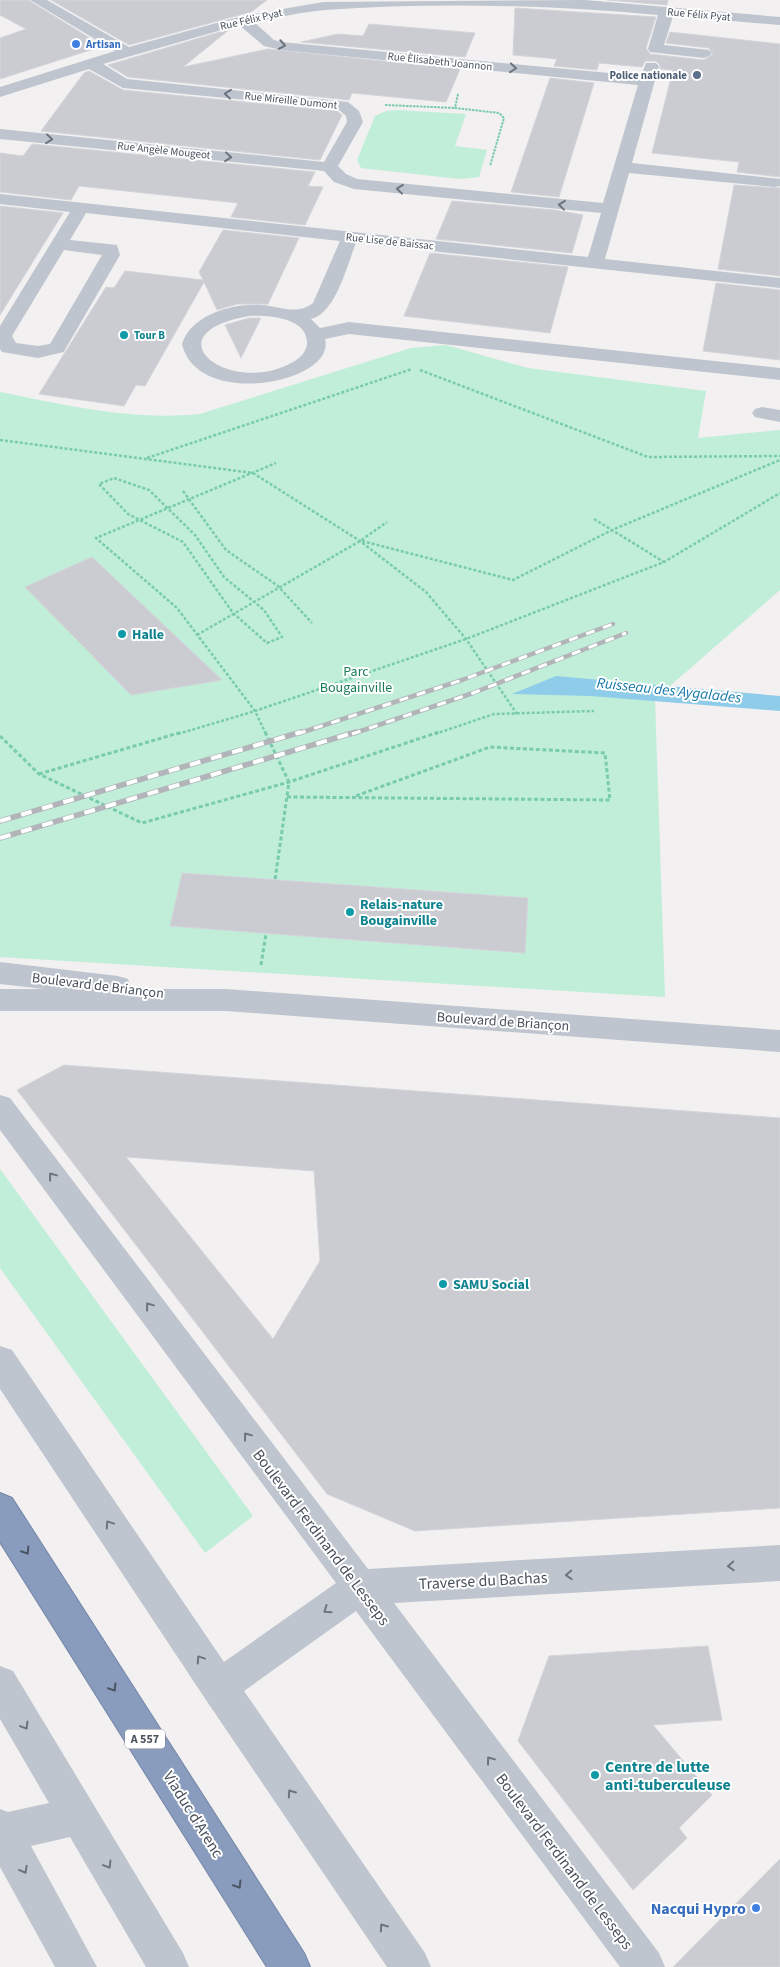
<svg xmlns="http://www.w3.org/2000/svg" width="780" height="1967" viewBox="0 0 780 1967" font-family="'Source Sans 3',sans-serif">
  <style>
    .green { fill: #c0eed8 }
    .water { fill: #8fccea }
    .building { fill: #caccd2; stroke: #d4d5db; fill-rule: evenodd }
    .lines { fill: none; stroke-linecap: round; stroke-linejoin: round }
    .highway-casing { stroke: #7587a9; stroke-width: 2 }
    .path-far2 { stroke: #79cbad; stroke-width: 2; stroke-dasharray: 2.5 1; stroke-linecap: butt }
    .path-far1 { stroke: #79cbad; stroke-width: 2.5; stroke-dasharray: 3 2; stroke-linecap: butt }
    .path { stroke: #79cbad; stroke-width: 3; stroke-dasharray: 4 2.5; stroke-linecap: butt }
    .minor { fill: #bec5ce; fill-rule: evenodd }
    .highway { fill: #899cbd; fill-rule: evenodd }
    .rail-far1-casing { stroke: #b2b4ba; stroke-width: 4.5 }
    .rail-casing { stroke: #b2b4ba; stroke-width: 5.5 }
    .rail-far1 { stroke: #fff; stroke-width: 3; stroke-dasharray: 9; stroke-linecap: butt }
    .rail { stroke: #fff; stroke-width: 4; stroke-dasharray: 11; stroke-linecap: butt }
    .oneway { stroke: #6b747f }
    .oneway2 { stroke: #4b5562 }
    .shop-dot { fill: #3f7fe0; stroke: #fff; stroke-width: 2 }
    .service-dot { fill: #5c6f8a; stroke: #fff; stroke-width: 2 }
    .culture-dot { fill: #0f9aa8; stroke: #fff; stroke-width: 2 }
    .labels { text-anchor: middle; stroke-width: 4; stroke-linejoin: round; paint-order: stroke }
    .far-street-label { font-size: 11px; fill: #48515d; stroke: #fff }
    .far-shop-label { font-size: 11px; font-weight: bold; fill: #366cbe; stroke: #fff; text-anchor: start }
    .far-service-label { font-size: 11px; font-weight: bold; fill: #4e5e75; stroke: #fff; text-anchor: end }
    .far-culture-label { font-size: 11px; font-weight: bold; fill: #0d838f; stroke: #fff; text-anchor: start }
    .shield { fill: #fff; stroke: #7f858e; stroke-width: 1 }
    .shield-label { font-size: 12px; font-weight: bold; fill: #48515d }
    .culture-label { font-size: 14px; font-weight: bold; fill: #0d838f; stroke: #fff; text-anchor: start }
    .park-label { font-size: 14px; fill: #1a7d58; stroke: #fff }
    .street-label { font-size: 14px; fill: #48515d; stroke: #fff }
    .water-label { font-size: 15px; font-style: italic; fill: #1176a8; stroke: #fff }
    .near-street-label { font-size: 16px; fill: #48515d; stroke: #fff }
    .near-culture-label { font-size: 16px; font-weight: bold; fill: #0d838f; stroke: #fff; text-anchor: start }
    .near-shop-label { font-size: 16px; font-weight: bold; fill: #366cbe; stroke: #fff; text-anchor: end }
  </style>
  <rect width="100%" height="100%" fill="#f2f0f0"/>
  <path class="green" d="M397 110 466 114 455 146 487 150 479 177 460 179 361 168 357 160 375 116 386 111Z
    M446 345 528 368 706 391 698 438 780 430V590L655 699 665 997 0 957V392C65 405 133 421 200 414L411 348Z
    M0 1169 253 1516 205 1553 0 1268Z"/>
  <path class="water" d="M556 676 780 696V711L590 696 512 694Z"/>
  <path class="building" d="M0 0H28L103 46 0 79V38L26 29 0 15Z
    M51 0H267L251 12 129 45Z
    M607 0H668L667 5Z
    M515 8 656 17 646 48 650 54 704 60 713 54 709 48 666 43 670 32 780 44V177L737 172 739 162 652 153 673 70 660 69V65L656 61H645L642 67 599 63 597 70 554 66 557 59 513 55Z
    M369 24 475 33 465 57 301 42 338 34 363 36Z
    M230 29 183 67 268 49 460 69 446 102 352 93 349 100 128 77 108 65Z
    M89 71 123 90 337 111 342 115 320 160 41 131 84 73Z
    M550 78 594 83 559 197 511 192Z
    M32 144 315 172 308 186 323 187 305 225 231 217 238 203 79 186 71 200 0 192V153L23 156Z
    M734 185 780 188V276L718 269Z
    M452 201 555 210 583 215 572 253 436 239Z
    M0 206 63 213 0 315Z
    M223 230 299 238 268 304H237L217 310 204 282 145 386 136 385 124 406 39 394 106 287 114 288 125 271 203 280 199 272Z
    M430 253 568 267 550 333 404 316Z
    M716 283 780 290V360L703 351Z
    M249 318H261L241 358 225 325Z
    M92 557 222 680 131 695 25 587Z
    M182 873 528 898 525 953 170 926Z
    M64 1065 780 1118V1508L415 1531 327 1494 17 1090ZM126 1157 314 1171 320 1261 273 1339Z
    M708 1646 722 1720 653 1725 712 1795 679 1828 687 1838 633 1890 518 1741 549 1656Z
    M780 1859V1967H673Z"/>
  <g class="lines">
    <g class="highway-casing">
      <path id="highway" d="M0 1493 12 1498 304 1953 310 1967H267L0 1542Z"/>
    </g>
    <path class="path-far2" d="M458 94 455 108 499 113 504 118 490 166
      M385 105 455 108"/>
    <path class="path-far1" d="M420 370 648 457 780 456
      M0 440 253 473 360 541 426 592 466 639 517 714
      M147 458 412 369
      M114 478 149 490 195 535 224 577 264 610 282 637 267 643 233 613 183 542 128 514 99 484Z
      M183 491 226 550 278 586 312 623
      M594 519 664 562
      M362 541 513 580 612 530 780 460
      M197 635 360 541 387 522
      M178 734 255 711 466 639 664 562 780 493
      M266 734 255 711 177 608 96 538 276 463
      M435 734 494 714 594 711"/>
    <path class="path" d="M265 732 289 782 275 880
      M0 736 39 774 142 823 289 782 439 732
      M39 774 182 732
      M287 797 610 800 605 753 490 747 353 797
      M261 965 266 934"/>
    <path class="minor" d="M30 0H47L129 47 242 16 323 2 585 0 780 17V25L673 16 664 45 709 50 712 53 709 56 704 58 650 52 648 49 658 15C548 5 436 2 325 10 301 12 277 18 254 22L274 40 281 42 641 76 646 63H656L659 66 632 163 780 179V186L774 187 629 173 605 259 780 278V288L356 243C347 265 336 313 311 319L320 328 349 322 780 368V380L349 334 325 339C337 383 197 410 182 344 191 315 232 303 261 305 280 306 296 316 313 303L340 241 86 213 70 240 117 245 120 255 66 348 64 352 38 358 2 352 0 349V326L70 212 0 204V194L588 257 601 213 354 189 334 182 324 171 0 139V129L324 162 347 122 346 116 338 109 123 88 89 69 0 97V87L115 51ZM239 25 264 46 281 50 638 85 603 203 357 179 346 174 338 166 363 122 359 111 348 102 127 79 103 64ZM64 250 102 255 50 344 38 346 16 343 12 336ZM249 316C267 315 305 317 307 341 308 351 300 358 293 362 231 398 147 334 249 316Z
      M762 407 780 410V422L755 417 752 413 755 409Z
      M0 962 118 976 128 979 131 989H226L780 1030V1052L226 1011H0V989H44L0 984Z
      M0 1095 10 1098 368 1569 780 1545V1581L394 1603 659 1953 665 1967H620L356 1611 244 1691 425 1953 431 1967H387L206 1700 0 1389V1346L12 1350 224 1662 336 1583 0 1130Z
      M0 1666 13 1671 183 1953 189 1967H146L70 1837 31 1846 97 1967H55L0 1867V1809L8 1812 49 1803 0 1719Z"/>
    <use href="#highway" class="highway"/>
    <g class="rail-far1-casing">
      <path id="rail-far1" d="M297 734 462 680 613 624
        M352 734 473 693 626 633"/>
    </g>
    <g class="rail-casing">
      <path id="rail" d="M0 821 301 732
        M0 838 356 732"/>
    </g>
    <use href="#rail-far1" class="rail-far1"/>
    <use href="#rail" class="rail"/>
  </g>
  <defs><path id="oneway-chevron" d="M-2-3.5L2.5 0L-2 3.5" fill="none" stroke-width="1.6" stroke-linecap="round" stroke-linejoin="round" transform="scale(1.25)"/></defs>
  <g class="oneway">
    <use href="#oneway-chevron" transform="translate(282 45) rotate(10)"/>
    <use href="#oneway-chevron" transform="translate(513 68) rotate(5)"/>
    <use href="#oneway-chevron" transform="translate(228 94) rotate(-174)"/>
    <use href="#oneway-chevron" transform="translate(49 139) rotate(6)"/>
    <use href="#oneway-chevron" transform="translate(228 157) rotate(6)"/>
    <use href="#oneway-chevron" transform="translate(400 189) rotate(-174)"/>
    <use href="#oneway-chevron" transform="translate(562 205) rotate(-174)"/>
    <use href="#oneway-chevron" transform="translate(52 1176) rotate(-127)"/>
    <use href="#oneway-chevron" transform="translate(149 1306) rotate(-127)"/>
    <use href="#oneway-chevron" transform="translate(247 1436) rotate(-127)"/>
    <use href="#oneway-chevron" transform="translate(109 1524) rotate(-124)"/>
    <use href="#oneway-chevron" transform="translate(731 1566) rotate(177)"/>
    <use href="#oneway-chevron" transform="translate(569 1575) rotate(177)"/>
    <use href="#oneway-chevron" transform="translate(327 1610) rotate(145)"/>
    <use href="#oneway-chevron" transform="translate(200 1659) rotate(-124)"/>
    <use href="#oneway-chevron" transform="translate(25 1726) rotate(59)"/>
    <use href="#oneway-chevron" transform="translate(490 1760) rotate(-127)"/>
    <use href="#oneway-chevron" transform="translate(291 1793) rotate(-125)"/>
    <use href="#oneway-chevron" transform="translate(108 1865) rotate(59)"/>
    <use href="#oneway-chevron" transform="translate(24 1870) rotate(61)"/>
    <use href="#oneway-chevron" transform="translate(383 1927) rotate(-125)"/>
  </g>
  <g class="oneway2">
    <use href="#oneway-chevron" transform="translate(26 1551) rotate(58)"/>
    <use href="#oneway-chevron" transform="translate(113 1688) rotate(58)"/>
    <use href="#oneway-chevron" transform="translate(238 1885) rotate(58)"/>
  </g>
  <g class="shop-dot">
    <circle cx="76" cy="44" r="5"/>
    <circle cx="756" cy="1908" r="5"/>
  </g>
  <circle class="service-dot" cx="697" cy="75" r="5"/>
  <g class="culture-dot">
    <circle cx="124" cy="335" r="5"/>
    <circle cx="122" cy="634" r="5"/>
    <circle cx="350" cy="912" r="5"/>
    <circle cx="443" cy="1284" r="5"/>
    <circle cx="595" cy="1775" r="5"/>
  </g>
  <g class="labels">
    <g class="far-street-label">
      <text transform="translate(699 14) rotate(5)" y="4">Rue Félix Pyat</text>
      <text transform="translate(251 19) rotate(-13)" y="4">Rue Félix Pyat</text>
      <text transform="translate(440 61) rotate(6)" y="4">Rue Èlisabeth Joannon</text>
      <text transform="translate(291 100) rotate(6)" y="4">Rue Mireille Dumont</text>
      <text transform="translate(164 150) rotate(6)" y="4">Rue Angèle Mougeot</text>
      <text transform="translate(390 241) rotate(6)" y="4">Rue Lise de Baissac</text>
    </g>
    <g class="far-shop-label">
      <text x="86" y="48">Artisan</text>
    </g>
    <g class="far-service-label">
      <text x="687" y="79">Police nationale</text>
    </g>
    <g class="far-culture-label">
      <text x="134" y="339">Tour B</text>
    </g>
    <rect class="shield" x="125" y="1729.5" width="40" height="19" rx="4"/>
    <g class="shield-label">
      <text x="145" y="1743">A 557</text>
    </g>
    <g class="culture-label">
      <text x="132" y="639">Halle</text>
      <text x="360" y="909">Relais-nature<tspan x="360" dy="16">Bougainville</tspan></text>
      <text x="453" y="1289">SAMU Social</text>
    </g>
    <g class="park-label">
      <text x="356" y="676">Parc<tspan x="356" dy="16">Bougainville</tspan></text>
    </g>
    <g class="street-label">
      <text transform="translate(98 985) rotate(7)" y="5">Boulevard de Briançon</text>
      <text transform="translate(503 1021) rotate(4)" y="5">Boulevard de Briançon</text>
    </g>
    <g class="water-label">
      <text transform="translate(669 690) rotate(6)" y="5">Ruisseau des Aygalades</text>
    </g>
    <g class="near-street-label">
      <text transform="translate(322 1537) rotate(53)" y="6">Boulevard Ferdinand de Lesseps</text>
      <text transform="translate(483 1580) rotate(-3)" y="6">Traverse du Bachas</text>
      <text transform="translate(194 1814) rotate(58)" y="6">Viaduc d'Arenc</text>
      <text transform="translate(565 1861) rotate(53)" y="6">Boulevard Ferdinand de Lesseps</text>
    </g>
    <g class="near-culture-label">
      <text x="605" y="1772">Centre de lutte<tspan x="605" dy="18">anti-tuberculeuse</tspan></text>
    </g>
    <g class="near-shop-label">
      <text x="746" y="1914">Nacqui Hypro</text>
    </g>
  </g>
</svg>
